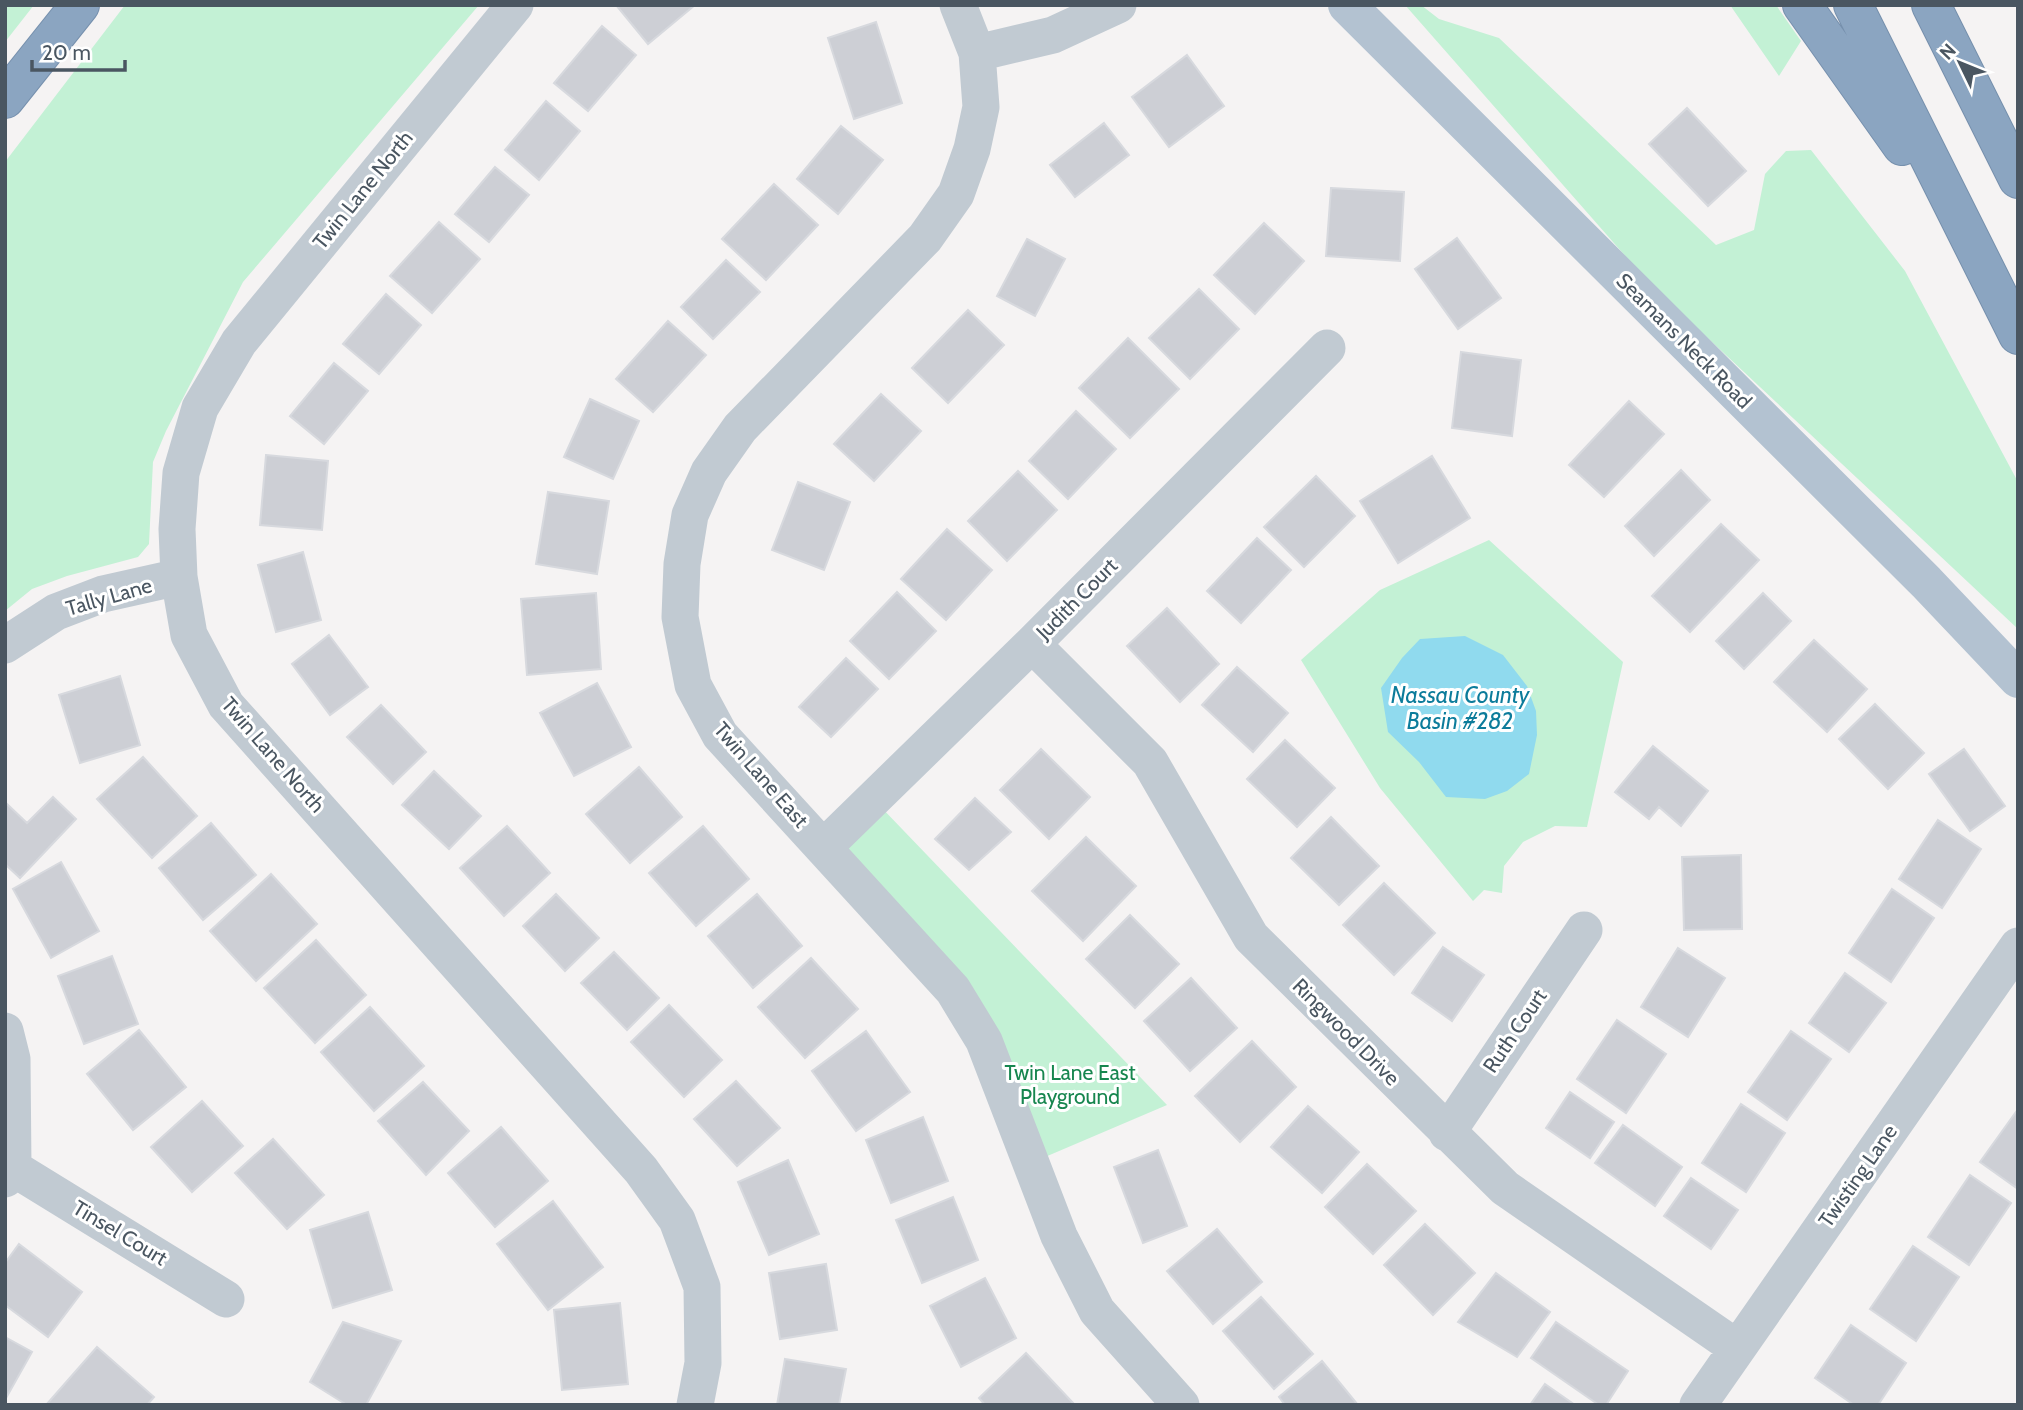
<svg xmlns="http://www.w3.org/2000/svg" width="2023" height="1410" viewBox="0 0 2023 1410" font-family="Cabin,sans-serif">
  <style>
    .green { fill: #c3f1d5 }
    .water { fill: #90daee }
    .building { fill: #cdcfd5; stroke: #d7d9de; stroke-width: 2 }
    .lines { fill: none; stroke-linecap: round; stroke-linejoin: round }
    .highway-casing { stroke: #7690ad; stroke-width: 40 }
    .minor { stroke: #c1cad2; stroke-width: 37 }
    .major { stroke: #b3c2d1; stroke-width: 38 }
    .highway { stroke: #8ba5c1; stroke-width: 38 }
    .labels { text-anchor: middle; stroke-width: 6; stroke-linejoin: round; paint-order: stroke }
    .street-label { font-size: 21px; fill: #4a5661; stroke: #fff }
    .park-label { font-size: 21px; fill: #17864f; stroke: #fff }
    .water-label { font-size: 23px; font-style: italic; fill: #0c7c9b; stroke: #fff }
  </style>
  <rect width="100%" height="100%" fill="#f5f3f3"/>
  <path class="green" d="M5 5H34L5 42Z
    M125 5H479L243 282 166 431 153 462 149 544 138 557 67 576 32 589 5 611V162Z
    M1405 5H1421L1439 19 1499 38 1716 245 1754 230 1765 174 1786 151 1811 150 1905 271 2018 482V629L1649 283Z
    M1730 5H1776L1801 41 1779 76Z
    M1489 540 1623 662 1587 827 1555 826 1523 842 1504 866 1502 893 1484 890 1473 901 1380 788 1301 660 1380 590Z
    M879 805 1167 1105 1038 1160 995 1045 834 848Z"/>
  <path class="water" d="M1465 636 1503 655 1527 686 1536 711 1537 735 1529 774 1507 791 1485 799 1446 797 1419 762 1388 732 1381 688 1402 658 1420 639Z"/>
  <path class="building" d="M616 5H695L648 44Z
    M876 22 902 103 854 119 828 38Z
    M602 26 636 55 588 111 554 83Z
    M1187 55 1224 106 1169 147 1132 97Z
    M546 101 580 131 539 180 505 150Z
    M1687 108 1746 171 1708 206 1649 144Z
    M1104 123 1129 155 1075 197 1050 165Z
    M841 126 883 160 838 214 797 179Z
    M495 167 529 195 489 242 455 214Z
    M774 184 818 225 766 280 722 239Z
    M1331 188 1404 192 1400 261 1326 256Z
    M439 222 480 259 432 313 390 276Z
    M1264 223 1304 261 1255 314 1214 275Z
    M1457 238 1501 298 1458 329 1415 269Z
    M1027 239 1065 259 1035 316 997 296Z
    M726 260 760 292 713 339 681 307Z
    M1199 289 1239 329 1190 379 1149 338Z
    M386 294 421 325 379 374 343 344Z
    M968 310 1004 345 948 403 912 368Z
    M668 321 706 355 653 412 616 379Z
    M1128 338 1179 389 1130 438 1079 388Z
    M1461 352 1521 360 1512 436 1452 428Z
    M334 363 368 391 324 444 290 416Z
    M881 394 921 431 874 481 834 444Z
    M590 399 639 421 613 479 564 457Z
    M1629 401 1664 434 1604 497 1569 465Z
    M1076 411 1116 449 1068 499 1029 461Z
    M266 455 328 461 322 530 260 525Z
    M1432 456 1470 518 1398 563 1360 501Z
    M1681 470 1710 500 1654 556 1625 526Z
    M1018 471 1057 510 1007 561 968 521Z
    M1316 476 1355 516 1304 567 1264 527Z
    M798 482 850 502 824 570 772 550Z
    M548 492 609 501 597 574 536 564Z
    M1721 524 1759 560 1690 632 1652 596Z
    M947 529 992 570 946 620 901 579Z
    M1257 538 1291 570 1241 623 1207 591Z
    M303 552 321 620 276 632 258 565Z
    M897 592 936 631 889 679 850 641Z
    M596 593 601 669 527 675 521 599Z
    M1763 593 1791 621 1744 669 1716 641Z
    M1167 608 1219 664 1180 702 1127 646Z
    M329 635 368 687 330 715 292 664Z
    M1814 640 1867 689 1827 732 1774 682Z
    M846 658 878 689 831 737 799 707Z
    M1237 667 1288 713 1253 752 1202 705Z
    M120 676 140 745 80 763 59 695Z
    M597 683 631 747 574 776 540 713Z
    M1875 704 1924 753 1888 789 1839 739Z
    M381 705 426 752 393 784 347 737Z
    M1285 740 1335 788 1297 827 1247 779Z
    M1653 746 1708 791 1681 826 1659 807 1649 819 1615 792Z
    M1041 749 1090 797 1049 839 1000 790Z
    M1964 749 2005 806 1970 831 1929 774Z
    M143 757 197 816 152 858 97 799Z
    M639 767 682 817 630 863 586 814Z
    M434 771 481 816 449 849 402 805Z
    M53 797 76 819 20 878 5 864V802L27 823Z
    M975 798 1011 832 969 870 935 839Z
    M1331 817 1379 866 1339 905 1291 858Z
    M1938 820 1981 849 1942 908 1899 879Z
    M211 823 256 875 203 920 159 868Z
    M507 826 550 873 504 916 460 868Z
    M703 826 749 879 696 926 649 873Z
    M1086 837 1136 886 1083 941 1032 891Z
    M1741 855 1742 929 1684 930 1682 857Z
    M61 862 99 931 51 958 13 889Z
    M271 874 317 924 256 981 210 931Z
    M1384 883 1435 933 1394 975 1343 925Z
    M1892 889 1934 918 1891 982 1849 953Z
    M556 894 599 938 565 971 523 926Z
    M757 894 802 946 753 988 708 936Z
    M1130 915 1179 964 1135 1008 1086 959Z
    M316 940 366 995 315 1043 264 988Z
    M1443 947 1484 975 1452 1021 1412 993Z
    M1678 948 1725 978 1688 1037 1641 1007Z
    M614 952 659 998 627 1030 581 983Z
    M112 956 138 1024 84 1044 58 976Z
    M811 958 858 1009 805 1058 758 1007Z
    M1845 973 1886 1003 1849 1052 1809 1023Z
    M1191 978 1237 1028 1190 1071 1144 1021Z
    M669 1005 722 1060 684 1097 631 1042Z
    M370 1007 424 1066 374 1111 321 1052Z
    M1617 1020 1666 1054 1626 1113 1577 1079Z
    M139 1030 186 1087 133 1130 87 1074Z
    M866 1031 910 1092 856 1131 812 1071Z
    M1791 1031 1831 1059 1787 1120 1748 1092Z
    M1252 1041 1296 1087 1240 1142 1195 1096Z
    M736 1081 780 1128 737 1166 694 1119Z
    M423 1082 469 1131 426 1175 378 1121Z
    M1570 1092 1614 1122 1590 1158 1546 1128Z
    M202 1101 243 1146 192 1192 151 1147Z
    M1741 1104 1785 1133 1746 1192 1702 1163Z
    M1308 1106 1359 1152 1322 1193 1271 1147Z
    M2018 1109V1189L1980 1162Z
    M923 1117 948 1181 891 1203 866 1140Z
    M1623 1125 1682 1167 1655 1206 1595 1163Z
    M501 1127 548 1181 495 1227 448 1173Z
    M273 1139 324 1195 287 1229 235 1173Z
    M1158 1150 1187 1226 1143 1243 1114 1167Z
    M788 1160 819 1234 769 1255 738 1182Z
    M1367 1164 1416 1211 1373 1254 1325 1207Z
    M1970 1175 2011 1203 1969 1265 1928 1237Z
    M1691 1178 1738 1210 1711 1249 1664 1216Z
    M953 1197 978 1260 922 1283 896 1220Z
    M553 1201 603 1267 548 1310 497 1244Z
    M368 1212 392 1290 333 1308 310 1230Z
    M1425 1224 1475 1273 1433 1315 1384 1265Z
    M1217 1229 1262 1282 1213 1324 1167 1271Z
    M19 1244 82 1292 48 1337 5 1305V1263Z
    M1913 1246 1959 1277 1916 1341 1870 1309Z
    M826 1264 837 1330 780 1339 769 1273Z
    M1496 1273 1550 1312 1517 1357 1458 1322Z
    M985 1278 1016 1338 961 1367 930 1306Z
    M1261 1297 1313 1354 1274 1389 1223 1331Z
    M620 1303 628 1384 562 1390 554 1310Z
    M343 1322 401 1341 366 1405H347L310 1382Z
    M1556 1322 1628 1371 1606 1405H1599L1531 1358Z
    M1851 1325 1906 1363 1878 1405H1854L1815 1378Z
    M5 1337 32 1352 5 1400Z
    M97 1347 154 1397 147 1405H46Z
    M1026 1353 1075 1405H985L979 1398Z
    M785 1359 846 1369 839 1405H777Z
    M1322 1361 1358 1405H1285L1279 1397Z
    M1545 1384 1575 1405H1530Z"/>
  <g class="lines">
    <g class="highway-casing">
      <path id="highway" d="M1802 5 1902 146
        M1853 5 2018 335
        M1931 5 2018 179
        M5 99 80 5"/>
    </g>
    <path class="minor" d="M515 5 239 342 200 408 181 473 177 529 179 577 189 635 226 705 641 1170 677 1220 702 1287 703 1363 695 1405
      M958 5 977 53 981 107 972 149 956 194 925 238 740 428 709 472 690 515 682 564 680 617 693 685 720 735 953 990 984 1041 1059 1236 1097 1311 1181 1405
      M977 53 1053 35 1118 5
      M1032 644 1150 762 1251 937 1505 1188 1737 1348
      M5 645 56 612 103 594 179 577
      M824 847 1032 644 1327 348
      M5 1031 12 1059 13 1168 5 1179
      M1447 1133 1584 930
      M13 1168 226 1299
      M1698 1405 2018 946"/>
    <path class="major" d="M1347 5 1926 582 2018 679"/>
    <use href="#highway" class="highway"/>
  </g>
  <g class="labels">
    <g class="street-label">
      <text transform="translate(363 190) rotate(-51)" y="7">Twin Lane North</text>
      <text transform="translate(1684 341) rotate(45)" y="7">Seamans Neck Road</text>
      <text transform="translate(109 597) rotate(-16)" y="7">Tally Lane</text>
      <text transform="translate(1077 599) rotate(-45)" y="7">Judith Court</text>
      <text transform="translate(273 755) rotate(49)" y="7">Twin Lane North</text>
      <text transform="translate(761 775) rotate(49)" y="7">Twin Lane East</text>
      <text transform="translate(1515 1031) rotate(-56)" y="7">Ruth Court</text>
      <text transform="translate(1346 1032) rotate(45)" y="7">Ringwood Drive</text>
      <text transform="translate(1858 1176) rotate(-55)" y="7">Twisting Lane</text>
      <text transform="translate(120 1233) rotate(31)" y="7">Tinsel Court</text>
    </g>
    <g class="park-label">
      <text x="1070" y="1080">Twin Lane East<tspan x="1070" dy="24">Playground</tspan></text>
    </g>
    <g class="water-label">
      <text x="1460" y="703">Nassau County<tspan x="1460" dy="26">Basin #282</tspan></text>
    </g>
  </g>
  <rect width="2023" height="1410" fill="none" stroke="#4a5661" stroke-width="14"/>
  <g transform="translate(1960 63) rotate(313)" stroke="#ffffff" stroke-width="5" paint-order="stroke">
  <path d="M0-5L12 26L0 18L-12 26Z" fill="#4a5661"/>
  <text y="-10" font-size="19" font-weight="bold" text-anchor="middle" fill="#4a5661">N</text>
  </g>
  <path d="M32 60v10h93v-10" fill="none" stroke="#4a5661" stroke-width="3.5"/>
  <text x="42" y="60" font-size="21" fill="#4a5661" stroke="#ffffff" stroke-width="5" paint-order="stroke">20 m</text>
</svg>
